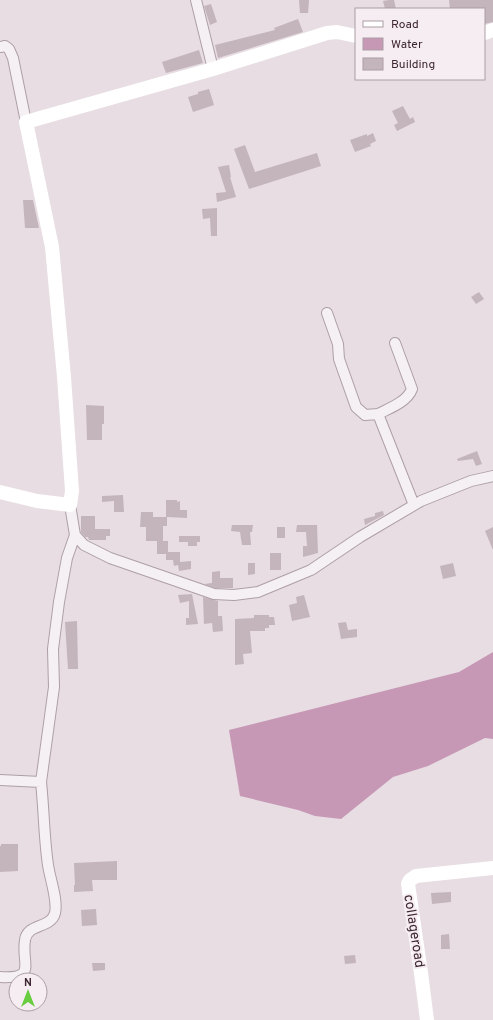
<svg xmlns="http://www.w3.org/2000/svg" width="493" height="1020" viewBox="0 0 493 1020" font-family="Overpass,sans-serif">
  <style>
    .water { fill: #c798b5 }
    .building { fill: #c4b5bc }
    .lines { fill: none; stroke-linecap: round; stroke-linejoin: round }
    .street-casing { stroke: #ae9fa6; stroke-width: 12 }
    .street { stroke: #f5f0f3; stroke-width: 10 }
    .secondary { stroke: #fff; stroke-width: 14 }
    .labels { text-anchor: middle; stroke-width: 4; stroke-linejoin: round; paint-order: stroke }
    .street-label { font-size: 14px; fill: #3e2732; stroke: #f5edf1 }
  </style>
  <rect width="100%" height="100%" fill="#e7dde2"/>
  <path class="water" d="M493 652V739L485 738 428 766 393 777 341 819 315 816 298 810 240 796 229 730 459 672Z"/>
  <path class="building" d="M299 0H309L308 13H300Z
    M389 0H394L396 9H385L383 1Z
    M449 0H493V22L484 24V9H450Z
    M211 4 217 22 210 25 204 6Z
    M298 19 303 32 218 58 215 45 275 30 274 28Z
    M199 50 203 63 166 73 162 62Z
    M209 89 214 105 193 112 188 97 198 94V92Z
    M403 106 410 119 413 117 415 122 397 131 394 125 398 123 392 111Z
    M373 133 376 141 370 144 371 146 355 152 350 140 367 134V136Z
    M245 145 255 172 317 153 321 166 249 189 234 149Z
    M229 165 231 177H230L236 197 217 202 216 193 226 192 218 167Z
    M23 200H33L39 228H25Z
    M217 208V236H211L210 218 203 219 202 209Z
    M479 292 484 299 476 304 471 297Z
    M86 405 104 406V424H102V440H87Z
    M477 451 482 464 476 466 473 459 458 461 457 459Z
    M123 495 124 512H114V501L102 502V496Z
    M166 500H177V502L180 501V510H187V518L167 517V526H163V541H168V552H180V562L191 561V569L179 571 178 565 174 566 173 560H166V554H157V541H146V527H140L141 512H153V517H166Z
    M383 511 384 515 365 525 364 519 375 516V513Z
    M81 516H95V529H110V536H106V540H89L88 537H85L81 532Z
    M232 525H253L252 532H250L251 545H242L240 532 231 531Z
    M297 525H317L318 553 303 557V546H307L306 532H296Z
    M277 527H285V538H277Z
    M493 527V550L485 531Z
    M179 536H200V542H197V546H188V542H179Z
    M270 553H281V570H270Z
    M248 563H255V574L248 575Z
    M453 563 456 576 443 579 440 566Z
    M220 571V578H233V588H215L204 584 212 583V572Z
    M192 594 198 624 186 625V618H189V601L180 603 178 595Z
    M304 595 310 617 292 621 289 605 297 603 296 597Z
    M203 597 218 601V616H222L223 631 213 632 212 623 204 624Z
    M254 615H269V617H274L275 625H269V628H265V631H250L252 653 243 654 244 664 235 665V619L254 618Z
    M77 621 78 669H68L65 622Z
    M346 622 348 630 357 629V637L341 639 338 623Z
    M1 844H18V871L0 872V846H1Z
    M117 861V880H92L93 891 74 892V885H75L74 863Z
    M451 892V902L432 904 431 893Z
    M96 909 97 925 82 926 81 910Z
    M449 934 450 949H441V935Z
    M355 955 356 963 345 964 344 956Z
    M92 963H105V970L93 971Z"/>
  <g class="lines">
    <g class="street-casing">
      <path id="street" d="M196 0 213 69
        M0 47 5 46 9 49 13 58 26 122
        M327 313 338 344 339 359 356 407 365 415 378 414
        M395 343 412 389C407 402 390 408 378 414L414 505
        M70 505 75 535 84 545 110 558 214 594 234 595 258 592 311 570 360 537 421 501 471 481 493 476
        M0 780 41 782 54 687 53 649 59 602 67 558 75 535
        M0 977C38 979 21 964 25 940 27 923 51 929 55 913 58 900 50 879 48 865 44 838 44 810 41 782"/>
    </g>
    <use href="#street" class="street"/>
    <path class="secondary" d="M484 33 493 30
      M0 492 37 501 70 505 72 491 64 377 52 247 26 122 213 69 327 33 337 32 356 36
      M427 1020 421 973 408 884 410 880 416 876 493 868"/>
  </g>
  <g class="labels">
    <g class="street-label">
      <text transform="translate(415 931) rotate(81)" y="5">collageroad</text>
    </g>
  </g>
  <rect x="355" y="8" width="130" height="72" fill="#f5edf1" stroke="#ac9ea5"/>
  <rect x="363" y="21" width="20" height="6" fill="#ffffff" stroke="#ac9ea5"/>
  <text x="391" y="28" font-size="12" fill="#3e2732">Road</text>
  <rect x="363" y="38" width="20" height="12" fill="#c798b5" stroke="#ac9ea5"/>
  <text x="391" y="48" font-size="12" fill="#3e2732">Water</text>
  <rect x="363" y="58" width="20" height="12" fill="#c4b5bc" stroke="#ac9ea5"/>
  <text x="391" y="68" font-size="12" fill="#3e2732">Building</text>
  <g transform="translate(28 992)"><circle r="19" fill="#f5edf1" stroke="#ac9ea5"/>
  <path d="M0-3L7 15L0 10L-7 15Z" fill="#68cd41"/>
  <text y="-6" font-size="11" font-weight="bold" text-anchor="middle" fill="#3e2732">N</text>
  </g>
</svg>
